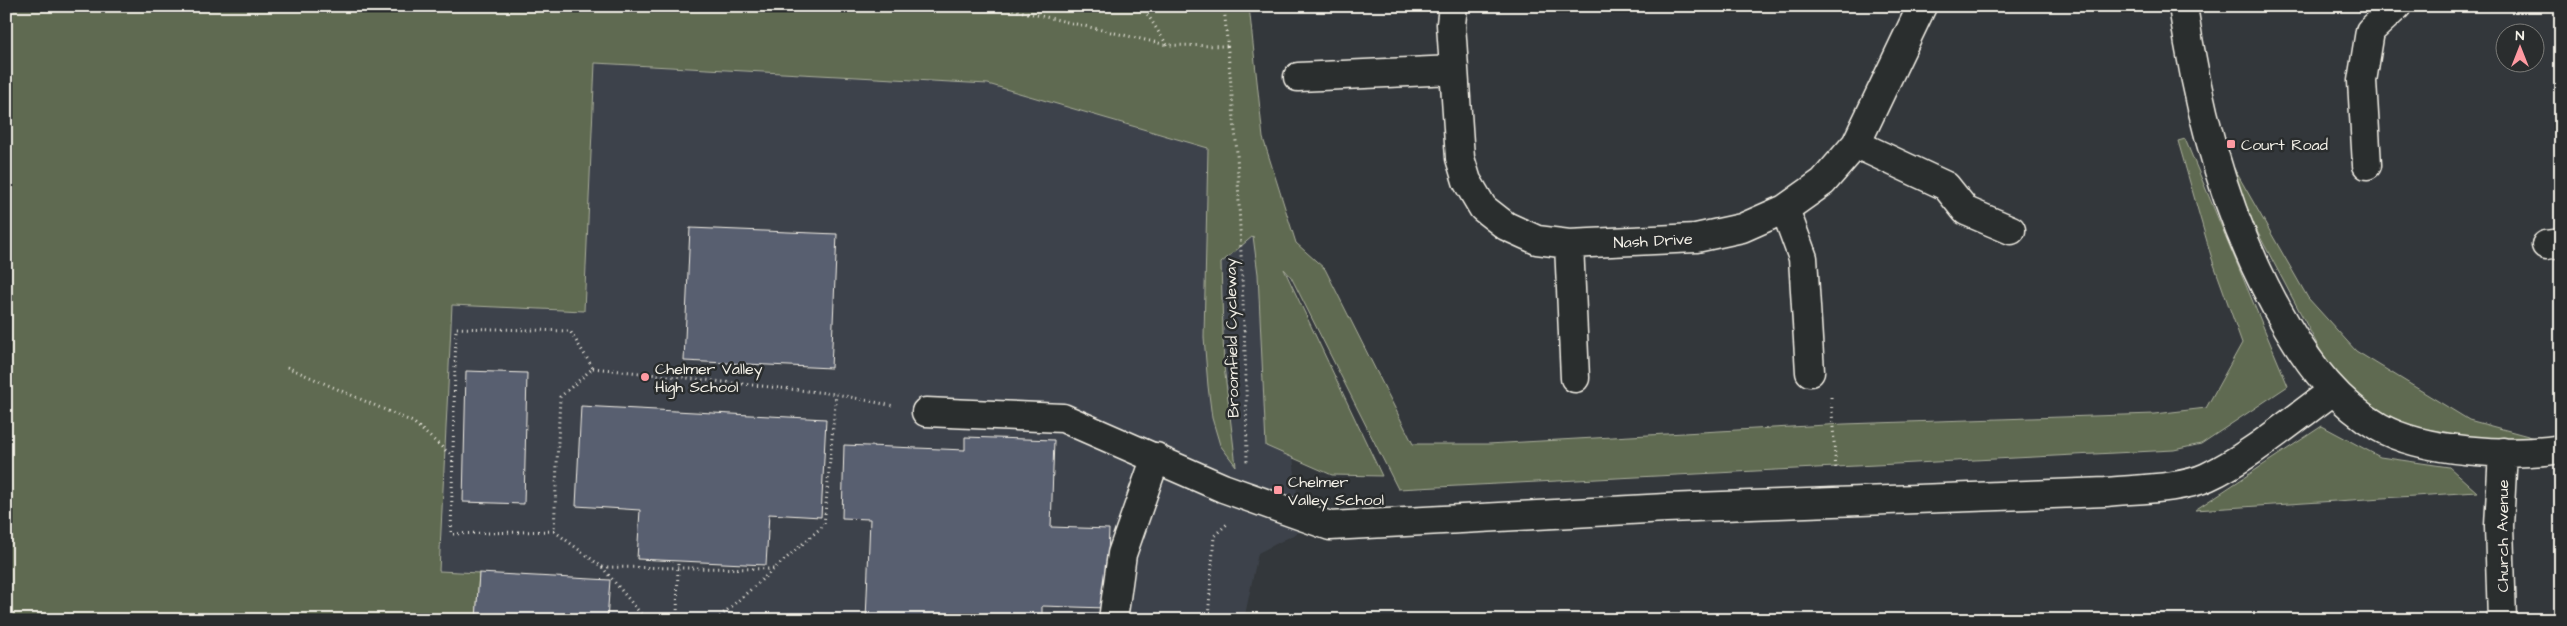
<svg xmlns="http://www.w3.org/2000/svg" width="2567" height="626" viewBox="0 0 2567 626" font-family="'Architects Daughter',sans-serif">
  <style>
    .built { fill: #3e434b }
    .green { fill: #5f6a51; stroke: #aaae9c }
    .building { fill: #595e70; stroke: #f4f1e8 }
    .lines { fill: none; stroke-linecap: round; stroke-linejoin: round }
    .minor-casing { stroke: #f4f1e8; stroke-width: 31 }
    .path { stroke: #f4f1e8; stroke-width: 3; stroke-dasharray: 1 4; stroke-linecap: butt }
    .minor { stroke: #2a2d2e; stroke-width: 28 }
    .poi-dot { fill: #ff9aa2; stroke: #2a2d2e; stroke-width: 2 }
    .labels { text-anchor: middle; stroke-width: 5; stroke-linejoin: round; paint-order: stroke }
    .poi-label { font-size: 16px; fill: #f4f1e8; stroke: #2a2d2e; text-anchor: start }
    .street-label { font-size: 16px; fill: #f4f1e8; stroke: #2a2d2e }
  </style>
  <rect width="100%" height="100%" fill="#33373b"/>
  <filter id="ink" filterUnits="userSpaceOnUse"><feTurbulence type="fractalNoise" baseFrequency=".02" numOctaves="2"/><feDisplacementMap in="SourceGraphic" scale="10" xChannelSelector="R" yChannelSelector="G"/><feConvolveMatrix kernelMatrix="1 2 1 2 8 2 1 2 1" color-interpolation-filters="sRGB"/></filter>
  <g filter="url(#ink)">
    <path class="built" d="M6 6 988 84 1208 148 1268 223 1301 531 1258 553 1244 620H6Z"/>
    <path class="green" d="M6 6H1249L1263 138 1296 243 1325 269 1413 444H1488L1844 424 2155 414 2206 408 2242 343 2212 259 2178 141 2185 139 2288 386 2201 444 2174 450 1398 489 1291 277 1284 269 1382 476 1332 475 1266 446 1258 274 1253 236 1221 263 1224 366 1236 466 1220 445 1212 418 1208 386 1204 337 1208 148 988 84 595 63 584 311 452 305 439 571 479 573 476 620H6Z
      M2231 163 2308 298 2356 351 2469 420 2554 443 2457 442 2382 418 2327 363 2249 216Z
      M2322 426 2380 457 2449 467 2477 492 2195 510Z"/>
    <path class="building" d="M690 228 837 234 831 368 684 361Z
      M466 371 527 373 524 504 463 502Z
      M581 406 826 419 821 517 769 514 766 565 637 559 640 510 576 506Z
      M965 437 1054 440 1051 527 1109 529 1106 608 1042 606V620H866L870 519 842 518 844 445 965 450Z
      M479 573 610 580 607 620H476Z"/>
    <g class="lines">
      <g class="minor-casing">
        <path id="minor" d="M1453 6 1451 24 1460 158 1467 181 1483 208 1506 226 1537 240 1569 244 1696 238 1742 228 1785 209 1823 182 1856 144 1922 6
          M2183 6C2199 119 2229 230 2288 328 2311 367 2339 404 2379 427 2422 452 2512 457 2561 449
          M1298 77 1453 70
          M1856 144 1946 186 1966 211 2011 230
          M2367 165 2362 81 2370 31 2397 6
          M1785 209 1803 258 1810 372
          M1569 244 1575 378
          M2546 245 2561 243
          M926 412 1063 418 1223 488 1330 526 1666 508 2106 492C2134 489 2182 489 2207 477 2248 458 2295 418 2333 391
          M1113 620 1122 554 1156 457
          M2502 620 2499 526 2503 452"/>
      </g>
      <path class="path" d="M998 6 1167 45
        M1142 6 1167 45 1227 46
        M1224 6 1237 153 1246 379 1247 462
        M287 367 413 422 452 456
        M593 368 836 394 894 406
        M1831 397 1836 471
        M554 531 451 534 456 328 570 331 593 368 560 397 554 531 602 567 774 569
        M602 567 646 620
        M677 620 678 561
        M716 620 824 525 836 394
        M1208 620 1214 536 1227 524"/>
      <use href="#minor" class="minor"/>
    </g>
  </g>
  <g class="poi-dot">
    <rect x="2226" y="139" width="10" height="10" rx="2.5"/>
    <circle cx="645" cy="377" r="5"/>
    <rect x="1273" y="485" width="10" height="10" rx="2.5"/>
  </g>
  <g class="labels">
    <g class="poi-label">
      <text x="2241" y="150">Court Road</text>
      <text x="655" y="374">Chelmer Valley<tspan x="655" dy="18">High School</tspan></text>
      <text x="1288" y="487">Chelmer<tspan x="1288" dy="18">Valley School</tspan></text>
    </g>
    <g class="street-label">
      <text transform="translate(1653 240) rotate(-3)" y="6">Nash Drive</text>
      <text transform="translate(1231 338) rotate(-91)" y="6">Broomfield Cycleway</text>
      <text transform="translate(2502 536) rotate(-90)" y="6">Church Avenue</text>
    </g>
  </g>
  <rect width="2567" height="626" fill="none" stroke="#2a2d2e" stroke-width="25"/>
  <rect x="12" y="12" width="2542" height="601" fill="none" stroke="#f4f1e8" stroke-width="2" filter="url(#ink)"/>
  <g transform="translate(2520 48)"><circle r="24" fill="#2a2d2e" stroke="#7b7b78"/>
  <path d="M0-4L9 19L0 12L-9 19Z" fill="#ff9aa2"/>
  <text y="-8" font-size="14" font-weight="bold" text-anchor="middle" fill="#f4f1e8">N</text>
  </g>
</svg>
